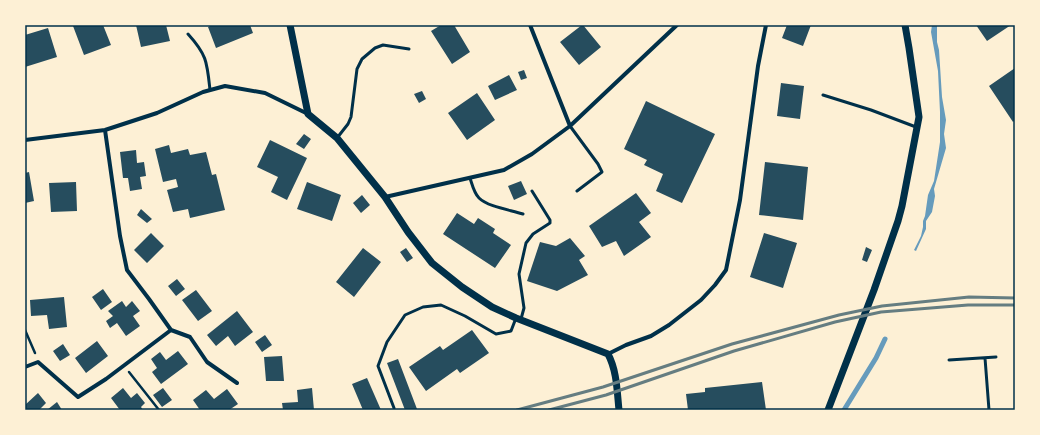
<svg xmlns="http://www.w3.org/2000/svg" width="1040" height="435" viewBox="0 0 1040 435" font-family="Quicksand,sans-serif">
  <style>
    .water { fill: #669bbc }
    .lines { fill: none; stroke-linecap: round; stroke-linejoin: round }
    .stream { stroke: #669bbc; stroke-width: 5 }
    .building { fill: #264d5e }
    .path { stroke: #003049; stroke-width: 2.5 }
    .service { stroke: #003049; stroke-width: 3 }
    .minor { stroke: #003049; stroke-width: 4 }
    .tertiary { stroke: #003049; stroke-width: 7 }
    .rail { stroke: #657d81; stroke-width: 3 }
    .neatline { fill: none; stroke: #003049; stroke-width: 1.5 }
  </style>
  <rect width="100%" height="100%" fill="#fdf0d5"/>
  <path class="water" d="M932 25H937V42L939 50 942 97 946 120 944 134 946 148 934 189 935 196 932 212 926 221V229L916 251 914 250 921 236 923 227V221L925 216 928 195 934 181 940 142V112L938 71 931 32Z"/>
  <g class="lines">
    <path class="stream" d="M844 410 876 358 885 339"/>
  </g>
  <path class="building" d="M75 25H103L111 45 84 55 73 26Z
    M136 25H166L170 41 141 47Z
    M212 25H250L253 33 216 48 208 27Z
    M441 25H454L470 52 452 64 431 31Z
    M582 25H583L601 47 579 65 560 42Z
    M787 25H811L803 46 782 38Z
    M976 25H1011L987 41Z
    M48 28 57 57 25 67V35Z
    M1015 68V120L1013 122 989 86Z
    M524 70 527 78 521 80 518 72Z
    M509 75 517 90 495 100 488 86Z
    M781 83 804 86 800 119 777 116Z
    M422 91 426 99 419 103 414 94Z
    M477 93 495 120 467 140 448 113Z
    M646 101 715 134 682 203 656 191 663 174 644 165 647 160 624 149Z
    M304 134 311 139 304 149 296 144Z
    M270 140 307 158 287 200 271 192 278 177 257 167Z
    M169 145 171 153 188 149 190 155 206 152 212 175 216 174 225 210 190 218 188 209 173 212 167 190 178 187 176 179 163 182 155 149Z
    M136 150 137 163 144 162 146 176 140 177 142 189 130 191 128 178H123L120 152Z
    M765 162 808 167 803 220 759 215Z
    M29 172 34 201 25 203V173Z
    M521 181 527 194 514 200 508 186Z
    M76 182 77 211 51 212 49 183Z
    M307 182 341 195 332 221 297 209Z
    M636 193 651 213 639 222 651 237 624 256 616 241 602 247 589 226Z
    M362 195 370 205 361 213 353 203Z
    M141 209 152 219 147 223 137 215Z
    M457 213 474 224 478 218 495 229 493 233 511 245 495 268 443 234Z
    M151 233 164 246 147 263 134 250Z
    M764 233 797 243 783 288 750 277Z
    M570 238 585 256 579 260 588 275 557 291 527 281 540 242 556 246Z
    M866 247 872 250 867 262 862 260Z
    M363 248 381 262 354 297 336 282Z
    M406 248 413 258 407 262 400 252Z
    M177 279 185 289 176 296 168 286Z
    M103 289 112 302 101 310 92 297Z
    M196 290 212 311 198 321 182 300Z
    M64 297 67 327 49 329 47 315 31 316 30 300Z
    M122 301 126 307 132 301 140 311 133 316 140 326 126 336 117 323 110 328 106 321 113 316 108 311Z
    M237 311 253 332 235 346 228 336 216 346 207 335Z
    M472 330 489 353 460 373 457 369 426 391 409 367 440 346 443 350Z
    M265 335 272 345 262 352 255 342Z
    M97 341 108 356 86 373 75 358Z
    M63 344 70 355 60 361 53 351Z
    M178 351 188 364 161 384 152 372 157 368 151 359 160 352 166 360Z
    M282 356 284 381H266L264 357Z
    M398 359 417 409 414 410H405L387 363Z
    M367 378 381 410H363L352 384Z
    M762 382 766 410H688L686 394 705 392V388Z
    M123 388 131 398 137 393 145 403 141 407 143 410H120L111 398Z
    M163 388 172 400 162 407 153 395Z
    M312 388 314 410H283L282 403 298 402 297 390Z
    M227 389 238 404 229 410H200L193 400 206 390 214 399Z
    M38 393 46 403 39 410H25V405Z
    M57 402 62 410H47Z"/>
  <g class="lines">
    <path class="path" d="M25 330 35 353
      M129 372 159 410"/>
    <path class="service" d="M188 34C207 55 207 62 210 90
      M823 95 871 110 916 127
      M570 126 598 164 602 172 577 191
      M337 138 348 124 351 117 357 69 362 59 375 48 383 45 409 49
      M470 178C472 184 474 193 479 198 488 207 511 210 523 214
      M521 319 524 308 519 274 526 243 533 234 550 223V220L532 191
      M985 358 989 410
      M949 360 996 357
      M394 408 378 366 387 342 405 315 423 307 441 305 465 316 496 334 511 331 516 318"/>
    <path class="minor" d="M530 25 570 126
      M105 130 120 236 127 270 149 299 171 330 190 337 207 362 237 383
      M25 140 105 130 157 113 203 92 225 86 265 93 308 114
      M385 197 504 170 532 154 570 126 677 25
      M608 354 626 345 651 336 669 325 701 300 715 285 726 270 740 200 758 66 766 25
      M25 367 38 362 78 397 106 379 171 330"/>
    <path class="tertiary" d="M290 25 308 114 337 138 385 197 408 232 432 263 462 287 492 307 516 318 608 354C617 371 617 391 619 410
      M828 410 874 290 898 221 902 206 919 117 909 48 905 25"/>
    <path class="rail" d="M517 410 603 387 732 344 839 315 882 306 969 297 1015 298
      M549 410 606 395 734 351 835 322 881 312 968 305H1015"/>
  </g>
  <rect width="1040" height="435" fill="none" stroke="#fdf0d5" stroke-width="52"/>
  <rect x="26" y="26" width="988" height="383" class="neatline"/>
</svg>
